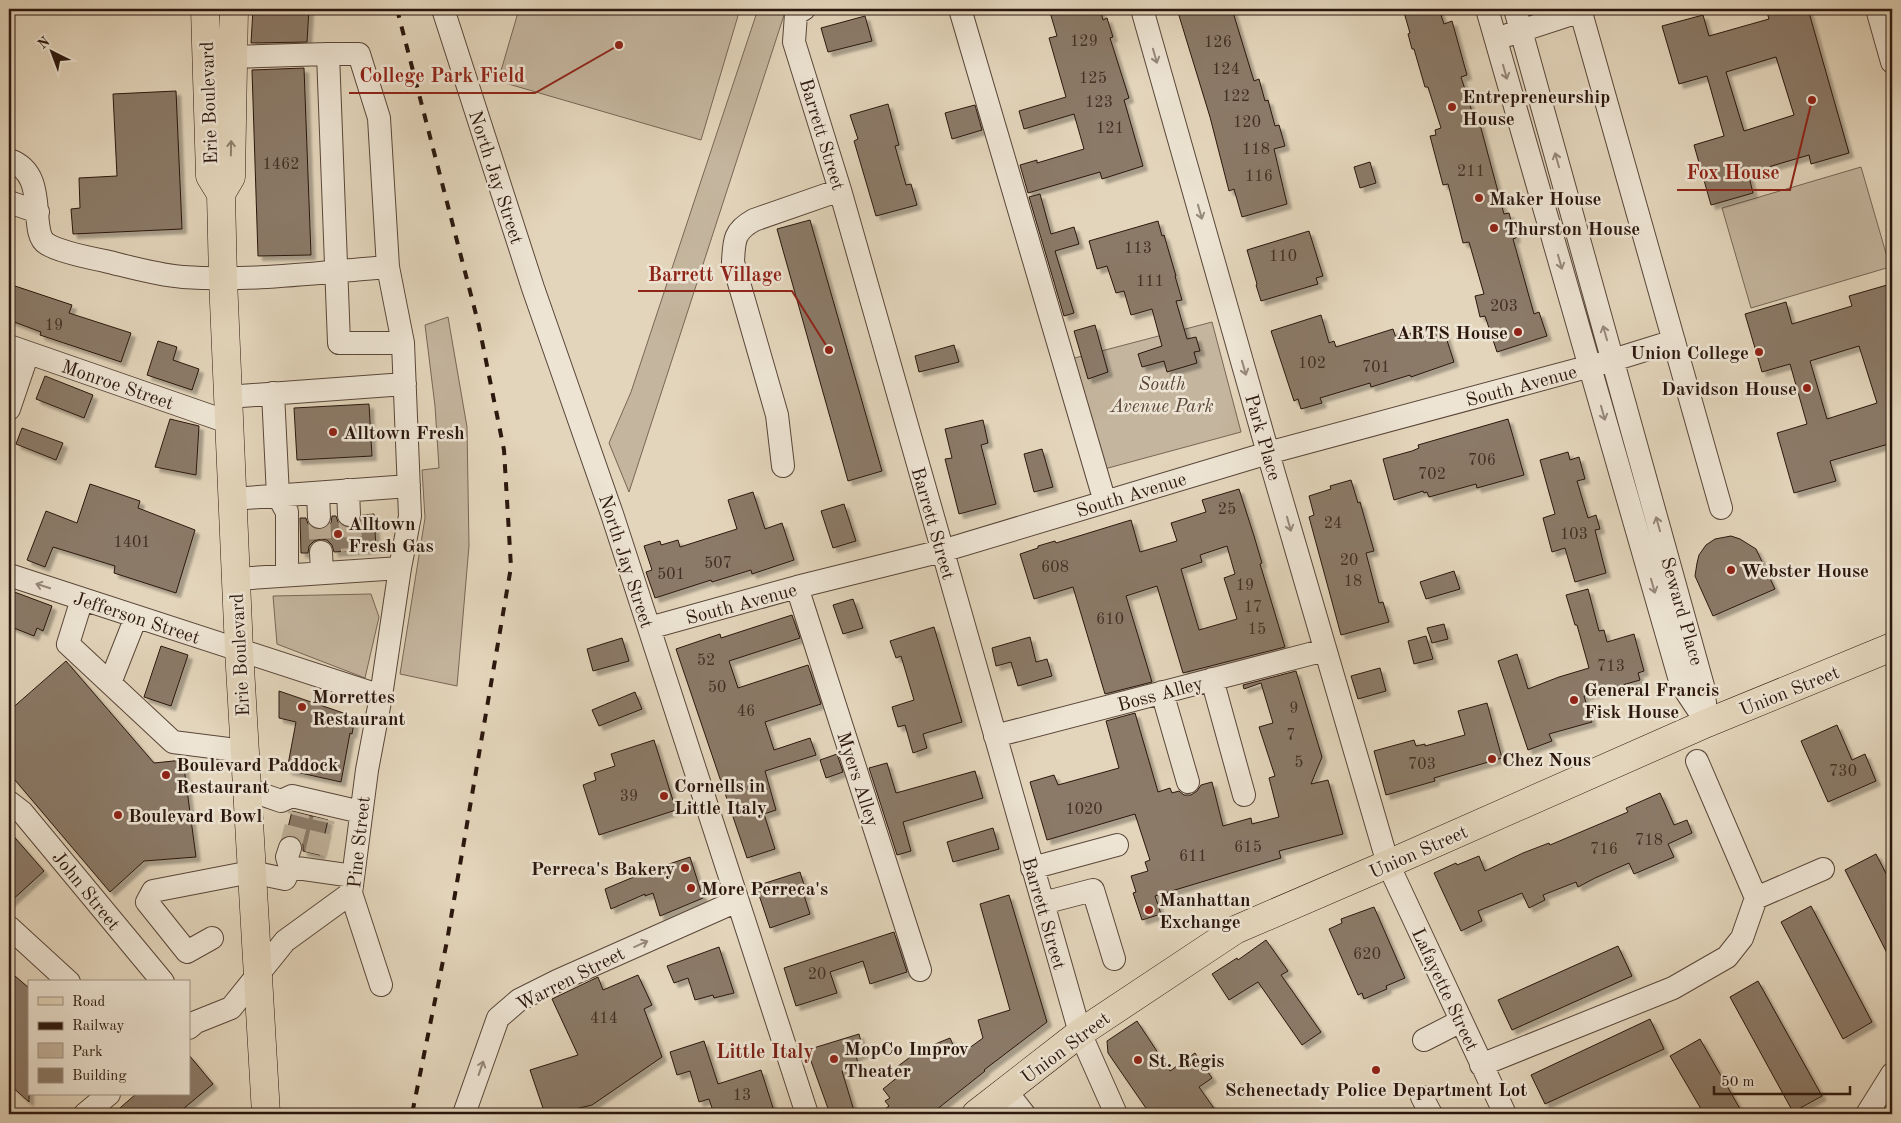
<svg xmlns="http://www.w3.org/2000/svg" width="1901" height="1123" viewBox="0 0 1901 1123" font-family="'Old Standard TT',serif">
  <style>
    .green { fill: #c4b59e; stroke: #786656 }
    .building { fill: #8b7a68; stroke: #2b170e; fill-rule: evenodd; filter: url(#shadow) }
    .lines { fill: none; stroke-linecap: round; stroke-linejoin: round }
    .minor-tunnel { stroke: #beaf98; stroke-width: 22; stroke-dasharray: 22 11; stroke-linecap: butt }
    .minor-casing { stroke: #594639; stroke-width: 24 }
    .major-casing { stroke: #2b170e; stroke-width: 29 }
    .highway-casing { stroke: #2b170e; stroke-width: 29 }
    .minor { stroke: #ede4d3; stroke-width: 22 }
    .major { stroke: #e3d5bb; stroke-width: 28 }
    .highway { stroke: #e3d5bb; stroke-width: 28 }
    .rail { stroke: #2b170e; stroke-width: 4; stroke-dasharray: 9 9; stroke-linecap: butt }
    .oneway { stroke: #96887a }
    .oneway2 { stroke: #90806d }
    .poi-dot { fill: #8f2418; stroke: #ede4d3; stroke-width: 2 }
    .labels { text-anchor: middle; stroke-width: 5; stroke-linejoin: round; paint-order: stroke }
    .number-label { font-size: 16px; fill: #433024 }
    .poi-label { font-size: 19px; font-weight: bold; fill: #2b170e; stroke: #ede4d3; text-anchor: start }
    .street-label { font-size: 19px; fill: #2b170e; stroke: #ede4d3 }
    .park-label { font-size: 19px; font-style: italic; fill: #594639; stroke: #ede4d3 }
    .neighbourhood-label { font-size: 20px; font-weight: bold; fill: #7a1f14; stroke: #ede4d3 }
    .leader { fill: none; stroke: #8f2418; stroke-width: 2 }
    .callout-dot { fill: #8f2418; stroke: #ede4d3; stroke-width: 2 }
    .callout-label { font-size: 20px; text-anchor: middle; font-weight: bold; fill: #8f2418; stroke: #ede4d3; stroke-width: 5; stroke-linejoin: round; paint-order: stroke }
  </style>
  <defs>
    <filter id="shadow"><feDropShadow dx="4.5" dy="4.5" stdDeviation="1" flood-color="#0004"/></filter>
  </defs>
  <rect width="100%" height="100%" fill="#e3d5bb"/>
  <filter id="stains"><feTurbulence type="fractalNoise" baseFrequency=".004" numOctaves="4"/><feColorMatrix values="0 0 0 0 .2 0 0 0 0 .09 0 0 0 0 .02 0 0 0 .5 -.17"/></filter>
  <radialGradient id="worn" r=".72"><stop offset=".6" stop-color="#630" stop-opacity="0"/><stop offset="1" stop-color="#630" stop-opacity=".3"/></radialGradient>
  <path class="green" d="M519 9H740L701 140 498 81Z
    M758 9H786L629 492 609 443 631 392Z
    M1861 167 1890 267 1751 308 1722 208Z
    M448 317 467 427 469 546 457 686 400 674 425 518 422 470 439 468 435 406 425 325Z
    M1212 322 1241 432 1097 471 1067 360Z
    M371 594 379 617 365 678 277 644 273 596Z"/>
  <path class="building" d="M253 9H309L307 42 251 43Z
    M1049 9H1100L1103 20 1107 18 1113 37 1110 38 1129 98 1124 100 1143 166 1102 179 1100 172 1028 193 1020 165 1037 160V163L1084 149 1074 114 1024 129 1019 111 1066 97 1049 38 1057 36Z
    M1177 9H1232L1254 81 1259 79 1265 101 1268 100 1275 126 1279 125 1285 146 1274 149 1287 204 1242 217 1234 189 1229 191 1210 117Z
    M1403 9H1439L1444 24 1452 21 1467 75 1461 77 1474 118 1478 117 1504 214 1509 213 1516 238 1513 239 1534 314 1539 312 1547 336 1497 352 1485 316 1480 317 1475 296 1484 294 1469 242 1463 243 1448 184 1443 185 1430 136 1436 135 1435 130 1441 128 1428 87H1425L1414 49H1412L1408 34 1410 33Z
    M1766 9H1808L1849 153 1811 164 1809 155 1748 173 1753 193 1711 205 1694 145 1724 136 1707 76 1679 84 1662 26 1703 15 1709 36 1769 19ZM1776 57 1794 115 1744 131 1726 72Z
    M865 16 872 41 828 52 821 28Z
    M304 68 311 255 258 256 252 70Z
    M176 91 182 229 73 234 71 209 80 208 79 178 117 176 113 94Z
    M888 104 899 145 895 146 906 185 911 184 917 205 876 216 854 141 858 139 850 115Z
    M975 105 982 130 952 139 945 113Z
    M1370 162 1376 183 1360 188 1354 167Z
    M1040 194 1051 234 1074 227 1079 244 1055 251 1074 313 1064 316 1029 197Z
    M810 220 882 471 848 481 777 229Z
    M1158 221 1162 236 1164 235 1176 276H1175L1182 300 1176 301 1187 339 1196 337 1200 351 1194 352 1197 363 1167 372 1164 361 1142 367 1138 354 1162 346 1152 309 1131 315 1124 291 1116 293 1107 266 1097 269 1089 241Z
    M1309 231 1323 276 1316 278 1318 284 1261 301 1256 285 1257 284 1247 250Z
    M9 284 72 305 69 313 131 333 121 362 40 335 41 332 9 320Z
    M1887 285 1892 302V443L1830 461 1836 481 1794 493 1777 433 1807 424 1790 364 1762 372 1745 314 1786 302 1792 324 1852 306 1849 296ZM1859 346 1877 403 1827 419 1810 361Z
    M1321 315 1329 343 1334 341 1336 347 1393 329 1396 338 1417 331 1419 339 1444 331 1454 362 1411 377 1410 375 1371 387 1370 383 1320 398 1322 403 1301 409 1298 399 1294 401 1271 331Z
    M1095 325 1108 372 1088 379 1074 331Z
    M158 341 177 347 173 360 199 369 192 390 147 375Z
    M954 345 959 362 919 372 915 356Z
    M45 376 93 395 84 418 36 399Z
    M369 404 372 456 297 460 294 408Z
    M170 419 199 426 196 475 155 467Z
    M1508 419 1524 475 1477 488 1476 484 1429 497 1427 492 1424 493 1423 491 1394 500 1383 459 1412 451 1419 448 1418 445Z
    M983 420 988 443 981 445 996 504 959 514 945 459 952 458 945 429Z
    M22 428 63 443 56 460 16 444Z
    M1042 449 1053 487 1034 492 1024 454Z
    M1568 452 1570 460 1579 457 1585 479 1577 481 1588 518 1596 515 1600 529 1595 530 1606 573 1575 582 1565 548 1552 552 1543 518 1555 514 1540 460Z
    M1351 480 1358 503 1360 502 1374 551 1366 553 1379 603 1383 602 1389 622 1341 635 1309 517 1314 515 1309 496 1331 489 1330 486Z
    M90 484 140 501 138 508 195 530 176 593 114 573 115 566 53 547 45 567 27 560 46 511 77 523Z
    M1239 489 1254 536 1262 563 1260 564 1285 647 1183 673 1157 586 1126 596 1152 682 1105 694 1073 587 1034 599 1020 554 1038 548V546L1055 541 1056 543 1131 520 1140 552 1177 541 1171 523 1206 512 1202 500ZM1227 546 1235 574 1224 578 1237 619 1199 630 1181 569 1202 562 1200 555Z
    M753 492 765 529 782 523 794 560 752 574 751 570 712 582 711 580 655 598 646 572 652 570 644 546 660 541 661 545 678 540 680 547 737 529 728 500Z
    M844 504 856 541 833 548 821 511Z
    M374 514 376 549 334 552 332 545 327 540 321 539 314 541 309 546 308 553H301L300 518H306L308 524 313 528 319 530 326 528 331 523 332 516H336L338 522 342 526 350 528 356 526 360 522 362 515Z
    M1731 536 1740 539 1756 549 1775 589 1713 616 1695 576 1697 563 1699 555 1706 545 1715 539Z
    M1454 571 1460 589 1426 599 1420 582Z
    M1588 589 1599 631 1604 630 1607 642 1634 634 1644 671 1638 673 1640 680 1584 696 1592 722 1549 734 1552 741 1528 750 1498 661 1517 654 1528 689 1559 677 1589 668 1577 625H1575L1566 595Z
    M9 590 52 606 43 631 37 628 34 636 9 626Z
    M853 599 863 628 843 634 833 605Z
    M792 615 800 638 729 661 738 688 808 665 821 704 765 722 774 750 810 738 816 755 765 771 776 810 764 814 775 849 747 858 676 649 720 634 721 638Z
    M1444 624 1448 639 1432 643 1427 628Z
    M934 627 962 722 923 734 927 748 913 753 905 725 898 727 892 707 914 700 901 656 896 658 890 641Z
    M1426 636 1433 659 1414 664 1408 641Z
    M1030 637 1036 662 1047 659 1052 676 1018 686 1011 662 996 666 992 648Z
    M622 638 629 661 593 671 587 649Z
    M161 646 188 655 171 706 144 697Z
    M66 661 154 763 183 760 196 857 144 861 110 892 9 773V711Z
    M1380 668 1386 691 1358 699 1351 676Z
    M1296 671 1322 757 1311 784 1328 780 1343 834 1279 851 1281 858 1155 896 1161 914 1142 920 1133 893 1136 892 1131 876 1148 871 1145 862 1150 860 1135 814 1047 840 1030 782 1054 775 1058 785 1119 768 1106 721 1135 713 1158 792 1170 788 1172 793 1179 791 1184 795H1191L1197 791 1201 785 1212 782 1223 826 1251 818 1252 824 1279 817 1269 778 1275 776 1259 727 1273 723 1261 683 1244 689 1243 685Z
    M279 691 355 717 352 734 350 733 341 782 287 770 296 722 279 718Z
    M635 692 642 709 599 726 592 710Z
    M1487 703 1502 758 1434 778 1435 781 1386 795 1374 751 1414 740 1416 746 1425 744V746L1465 735 1458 711Z
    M1837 725 1852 760 1865 754 1876 781 1828 802 1801 741Z
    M654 740 676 810 599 835 583 785 596 780 594 773 615 766 611 754Z
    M837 754 843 772 826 778 820 760Z
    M887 763 896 793 975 771 983 798 903 822 911 851 897 855 869 768Z
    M1660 793 1674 825 1687 820 1692 833 1668 844 1674 857 1634 874 1629 863 1595 878 1578 887 1576 882 1543 895 1545 900 1529 908 1522 893 1478 911 1482 921 1461 931 1434 873 1456 863 1457 865 1479 856 1485 871 1523 853 1549 843 1550 845 1628 812 1626 808Z
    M292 811 328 820 320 855 303 851V845L299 839 294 835 286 836Z
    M993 828 999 849 953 862 947 842Z
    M9 831 44 871 9 903Z
    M1876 854 1892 885V963L1845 870Z
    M690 857 703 898 660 916 653 893 645 896V894L611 909 605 889 648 871Z
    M800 872 807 894 804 895 810 914 770 928 756 886Z
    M1009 895 1047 1022 984 1070 985 1071 931 1114H878L889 1106 885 1101 890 1098 883 1089 899 1076 893 1070 918 1051 950 1038 957 1053 960 1051 961 1054 983 1038 978 1020 1010 1010 980 904Z
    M1811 906 1872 1022 1843 1039 1781 922Z
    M1374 907 1405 978 1386 986 1387 989 1364 999 1362 993 1358 995 1329 929 1342 923 1341 919Z
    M894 932 907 972 870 984 863 961 830 972 837 993 796 1006 784 968Z
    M1266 940 1288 971 1281 975 1321 1032 1302 1045 1258 982 1229 1000 1212 974 1237 958 1238 960Z
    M1618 946 1632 976 1512 1030 1498 1000Z
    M719 947 734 993 714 998 713 995 695 1000 688 978 674 983 667 966Z
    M9 971 29 988V1102L9 1084Z
    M638 975 652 1005 644 1009 662 1057 592 1105 567 1111 569 1114H545L530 1070 578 1055 552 999 598 977 603 990Z
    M1758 981 1822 1096 1793 1112 1730 997Z
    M1650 1019 1664 1049 1545 1104 1531 1075Z
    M1137 1021 1170 1071 1195 1053 1212 1078 1199 1087 1218 1114H1150L1108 1053 1107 1041Z
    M859 1034 864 1053 856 1056 858 1063 842 1071 855 1114H830L807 1050Z
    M1700 1039 1743 1114H1704L1670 1056Z
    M704 1041 718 1084 761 1070 774 1111 765 1114H714L709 1099 699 1102 690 1071 677 1075 670 1052Z
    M189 1055 213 1084 177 1114H113L136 1094H189Z"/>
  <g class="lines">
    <path class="minor-tunnel" d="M349 515 352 551
      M319 517 321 552
      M290 848 299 813
      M316 854 324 819"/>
    <g class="minor-casing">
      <path id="minor" d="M443 9 533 288 612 514 807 1114
        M804 9 796 14 794 42 840 190 1080 1033 1116 1114
        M960 9 1105 502
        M1142 9 1268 453 1388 864 1505 1114
        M1487 9 1681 684 1707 723
        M1515 9 1703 686 1707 720
        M1580 9 1721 508
        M1877 9 1892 62
        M1508 35 1581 11
        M328 54H359L379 118 388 267
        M233 57 328 54 339 343H403
        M9 160C51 174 27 232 47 244 58 251 90 258 105 261 130 267 157 275 183 277 251 282 320 272 388 267L403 343 410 516 400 568 381 696 367 770 351 893 381 985
        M9 202 38 212
        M9 346 228 422
        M273 393 278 496 287 512V575
        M227 397 405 384
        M9 409 28 353
        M783 466 777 415 733 262C734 240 734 231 754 220L840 190
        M348 490 349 515
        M318 493 319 517
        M232 499 409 486
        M321 552 322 573
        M9 575 381 696
        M236 579 400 568
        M797 587 920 970
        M82 599 68 644 173 742 244 751
        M649 628 797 587 942 551 1268 453 1613 360 1674 341
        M1212 679 1244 795
        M110 683 136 617
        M1162 692 1188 782
        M995 736 1325 650
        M246 789 281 801 292 796 361 812
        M9 802 22 812 163 982
        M290 848 287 857 290 867
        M1032 868 1117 845
        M1756 898 1823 869
        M1043 903 1093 890 1114 959
        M9 927 69 982
        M212 938 187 952 147 902 153 891 251 872 285 879 290 867 353 876
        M189 1028 196 1022 231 1008 285 941 351 893
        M1424 1040 1461 1021
        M1481 1065 1673 988 1727 957 1742 938 1756 898 1697 761
        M1006 1091 1024 1114
        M1422 1097 1431 1114
        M85 1114 109 1094
        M464 1114 498 1018 519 1000 557 981 737 901
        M1867 1114 1892 1074"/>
    </g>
    <g class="major-casing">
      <path id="major" d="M976 1114 1080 1033 1235 930 1388 864 1707 723 1892 647"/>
    </g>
    <g class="highway-casing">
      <path id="highway" d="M205 9 210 176 221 194
        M234 9 231 177 221 194 223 279 239 650 266 1114"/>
    </g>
    <use href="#minor" class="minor"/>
    <use href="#major" class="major"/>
    <use href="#highway" class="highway"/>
    <path class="rail" d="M397 9 479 326 504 450 511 567 447 941 412 1114"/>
  </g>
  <defs><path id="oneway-shaft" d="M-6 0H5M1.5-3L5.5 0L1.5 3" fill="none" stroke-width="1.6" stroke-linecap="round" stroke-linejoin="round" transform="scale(1.25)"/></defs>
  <g class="oneway">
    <use href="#oneway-shaft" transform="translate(1155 56) rotate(74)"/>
    <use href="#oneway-shaft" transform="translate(1505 72) rotate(74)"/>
    <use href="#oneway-shaft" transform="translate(1557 160) rotate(-106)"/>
    <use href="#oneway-shaft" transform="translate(1200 212) rotate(74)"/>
    <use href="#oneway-shaft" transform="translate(1560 262) rotate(74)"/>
    <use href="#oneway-shaft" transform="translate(1605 333) rotate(-106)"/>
    <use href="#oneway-shaft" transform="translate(1244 368) rotate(74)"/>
    <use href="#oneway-shaft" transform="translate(1603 413) rotate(74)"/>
    <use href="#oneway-shaft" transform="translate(1289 524) rotate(74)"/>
    <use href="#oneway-shaft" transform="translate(1658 524) rotate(-106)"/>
    <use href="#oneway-shaft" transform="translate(43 586) rotate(-162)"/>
    <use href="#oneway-shaft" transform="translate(1653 586) rotate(74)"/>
    <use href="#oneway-shaft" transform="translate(641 944) rotate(-24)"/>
    <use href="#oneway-shaft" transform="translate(481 1068) rotate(-71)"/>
  </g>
  <use class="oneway2" href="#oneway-shaft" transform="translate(231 148) rotate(-89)"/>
  <g class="poi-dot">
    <circle cx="1452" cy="107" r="5"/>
    <circle cx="1479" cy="198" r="5"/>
    <circle cx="1494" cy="228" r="5"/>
    <circle cx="1518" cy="332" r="5"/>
    <circle cx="1759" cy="352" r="5"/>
    <circle cx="1807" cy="388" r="5"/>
    <circle cx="333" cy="432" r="5"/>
    <circle cx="338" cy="534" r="5"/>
    <circle cx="1731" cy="570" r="5"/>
    <circle cx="1574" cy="700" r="5"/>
    <circle cx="302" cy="707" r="5"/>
    <circle cx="1492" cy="759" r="5"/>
    <circle cx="166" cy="775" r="5"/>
    <circle cx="664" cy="796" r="5"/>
    <circle cx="118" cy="815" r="5"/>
    <circle cx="685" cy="868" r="5"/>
    <circle cx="691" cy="888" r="5"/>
    <circle cx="1149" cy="910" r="5"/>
    <circle cx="834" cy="1059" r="5"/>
    <circle cx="1138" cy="1060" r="5"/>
    <circle cx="1376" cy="1070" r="5"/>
  </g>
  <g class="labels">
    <g class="number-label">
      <text x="1084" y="46">129</text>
      <text x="1218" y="47">126</text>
      <text x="1226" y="74">124</text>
      <text x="1093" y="83">125</text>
      <text x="1236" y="101">122</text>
      <text x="1099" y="107">123</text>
      <text x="1247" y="127">120</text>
      <text x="1110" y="133">121</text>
      <text x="1256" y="154">118</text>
      <text x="281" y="169">1462</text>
      <text x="1471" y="176">211</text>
      <text x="1259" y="181">116</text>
      <text x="1138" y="253">113</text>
      <text x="1283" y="261">110</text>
      <text x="1150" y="286">111</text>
      <text x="1504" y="311">203</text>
      <text x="54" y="330">19</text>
      <text x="1312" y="368">102</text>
      <text x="1376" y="372">701</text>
      <text x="1482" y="465">706</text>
      <text x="1432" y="479">702</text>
      <text x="1227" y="514">25</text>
      <text x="1333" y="528">24</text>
      <text x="1574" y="539">103</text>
      <text x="132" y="547">1401</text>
      <text x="1349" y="565">20</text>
      <text x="718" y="568">507</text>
      <text x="1055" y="572">608</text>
      <text x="671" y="579">501</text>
      <text x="1353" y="586">18</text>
      <text x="1245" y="590">19</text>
      <text x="1253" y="612">17</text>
      <text x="1110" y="624">610</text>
      <text x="1257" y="634">15</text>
      <text x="706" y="665">52</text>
      <text x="1611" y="671">713</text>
      <text x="717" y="692">50</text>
      <text x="1294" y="713">9</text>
      <text x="746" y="716">46</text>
      <text x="1291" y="740">7</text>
      <text x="1299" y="767">5</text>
      <text x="1422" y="769">703</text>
      <text x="1843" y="776">730</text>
      <text x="629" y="801">39</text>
      <text x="1084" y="814">1020</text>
      <text x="1649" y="845">718</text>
      <text x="1248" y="852">615</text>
      <text x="1604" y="854">716</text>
      <text x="1193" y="861">611</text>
      <text x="1367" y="959">620</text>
      <text x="817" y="979">20</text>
      <text x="604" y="1023">414</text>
      <text x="742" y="1100">13</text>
    </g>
    <g class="poi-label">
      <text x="1462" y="103">Entrepreneurship<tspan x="1462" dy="22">House</tspan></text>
      <text x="1489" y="205">Maker House</text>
      <text x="1504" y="235">Thurston House</text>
      <text x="1508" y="339" text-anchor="end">ARTS House</text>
      <text x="1749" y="359" text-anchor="end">Union College</text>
      <text x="1797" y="395" text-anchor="end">Davidson House</text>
      <text x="343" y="439">Alltown Fresh</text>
      <text x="348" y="530">Alltown<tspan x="348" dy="22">Fresh Gas</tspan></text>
      <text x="1741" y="577">Webster House</text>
      <text x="1584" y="696">General Francis<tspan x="1584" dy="22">Fisk House</tspan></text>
      <text x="312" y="703">Morrettes<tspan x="312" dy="22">Restaurant</tspan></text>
      <text x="1502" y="766">Chez Nous</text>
      <text x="176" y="771">Boulevard Paddock<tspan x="176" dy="22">Restaurant</tspan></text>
      <text x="674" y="792">Cornells in<tspan x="674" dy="22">Little Italy</tspan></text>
      <text x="128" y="822">Boulevard Bowl</text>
      <text x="675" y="875" text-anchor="end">Perreca's Bakery</text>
      <text x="701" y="895">More Perreca's</text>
      <text x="1159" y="906">Manhattan<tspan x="1159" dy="22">Exchange</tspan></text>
      <text x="844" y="1055">MopCo Improv<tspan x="844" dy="22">Theater</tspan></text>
      <text x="1148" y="1067">St. Regis</text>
      <text x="1376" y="1096" text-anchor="middle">Schenectady Police Department Lot</text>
    </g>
    <g class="street-label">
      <text transform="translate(208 103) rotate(-92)" y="7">Erie Boulevard</text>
      <text transform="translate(823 134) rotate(73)" y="7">Barrett Street</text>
      <text transform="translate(497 177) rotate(72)" y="7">North Jay Street</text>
      <text transform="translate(118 384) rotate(19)" y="7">Monroe Street</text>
      <text transform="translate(1521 385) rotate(-15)" y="7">South Avenue</text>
      <text transform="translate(1264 437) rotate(74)" y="7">Park Place</text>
      <text transform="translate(1131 494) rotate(-17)" y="7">South Avenue</text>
      <text transform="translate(934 523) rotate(74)" y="7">Barrett Street</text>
      <text transform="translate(627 561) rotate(72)" y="7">North Jay Street</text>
      <text transform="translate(741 603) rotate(-15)" y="7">South Avenue</text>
      <text transform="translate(1683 611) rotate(74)" y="7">Seward Place</text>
      <text transform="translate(137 617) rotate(18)" y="7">Jefferson Street</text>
      <text transform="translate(239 655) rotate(-93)" y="7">Erie Boulevard</text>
      <text transform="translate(1789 690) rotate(-22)" y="7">Union Street</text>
      <text transform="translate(1160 693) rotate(-15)" y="7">Boss Alley</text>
      <text transform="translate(859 779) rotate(72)" y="7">Myers Alley</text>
      <text transform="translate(358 842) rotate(-84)" y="7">Pine Street</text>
      <text transform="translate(1418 851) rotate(-24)" y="7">Union Street</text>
      <text transform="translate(87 890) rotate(51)" y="7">John Street</text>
      <text transform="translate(1045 913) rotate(74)" y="7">Barrett Street</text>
      <text transform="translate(570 978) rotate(-27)" y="7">Warren Street</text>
      <text transform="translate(1446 989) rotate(65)" y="7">Lafayette Street</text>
      <text transform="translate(1065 1047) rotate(-37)" y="7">Union Street</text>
    </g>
    <g class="park-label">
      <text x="1162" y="390">South<tspan x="1162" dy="22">Avenue Park</tspan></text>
    </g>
    <g class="neighbourhood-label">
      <text x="765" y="1058">Little Italy</text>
    </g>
  </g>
  <path class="leader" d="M619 45L535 93H349M1812 100L1790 190H1677M829 350L792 291H638"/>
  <g class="callout-dot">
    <circle cx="619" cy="45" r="5"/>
    <circle cx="1812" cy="100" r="5"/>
    <circle cx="829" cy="350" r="5"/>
  </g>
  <g class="callout-label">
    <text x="442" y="82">College Park Field</text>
    <text x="1733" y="179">Fox House</text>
    <text x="715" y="281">Barrett Village</text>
  </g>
  <rect width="1901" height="1123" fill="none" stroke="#e3d5bb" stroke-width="30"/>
  <rect x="10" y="10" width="1881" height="1103" fill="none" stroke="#2b170e" stroke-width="2.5"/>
  <rect x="15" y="15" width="1871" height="1093" fill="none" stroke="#2b170e"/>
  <rect x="28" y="980" width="162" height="115" fill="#ede4d3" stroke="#9f9284"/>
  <rect x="38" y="997" width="25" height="8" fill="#e3d5bb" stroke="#9f9284"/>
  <text x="72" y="1006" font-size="15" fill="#2b170e">Road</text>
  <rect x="38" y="1022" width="25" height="8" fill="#2b170e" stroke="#9f9284"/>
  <text x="72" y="1030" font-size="15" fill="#2b170e">Railway</text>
  <rect x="38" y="1043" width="25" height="15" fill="#c4b59e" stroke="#9f9284"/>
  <text x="72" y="1056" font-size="15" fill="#2b170e">Park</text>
  <rect x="38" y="1068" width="25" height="15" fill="#8b7a68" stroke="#9f9284"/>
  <text x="72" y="1080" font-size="15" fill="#2b170e">Building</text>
  <g transform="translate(52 52) rotate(318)" stroke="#ede4d3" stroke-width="4" paint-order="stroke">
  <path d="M0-4L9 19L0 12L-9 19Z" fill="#2b170e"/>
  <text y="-8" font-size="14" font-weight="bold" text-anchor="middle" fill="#2b170e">N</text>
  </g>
  <path d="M1714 1086v8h136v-8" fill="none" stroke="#2b170e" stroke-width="2.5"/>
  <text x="1721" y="1086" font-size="15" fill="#2b170e" stroke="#ede4d3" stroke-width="4" paint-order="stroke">50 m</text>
  <rect width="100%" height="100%" filter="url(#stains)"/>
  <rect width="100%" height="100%" fill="url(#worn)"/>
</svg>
